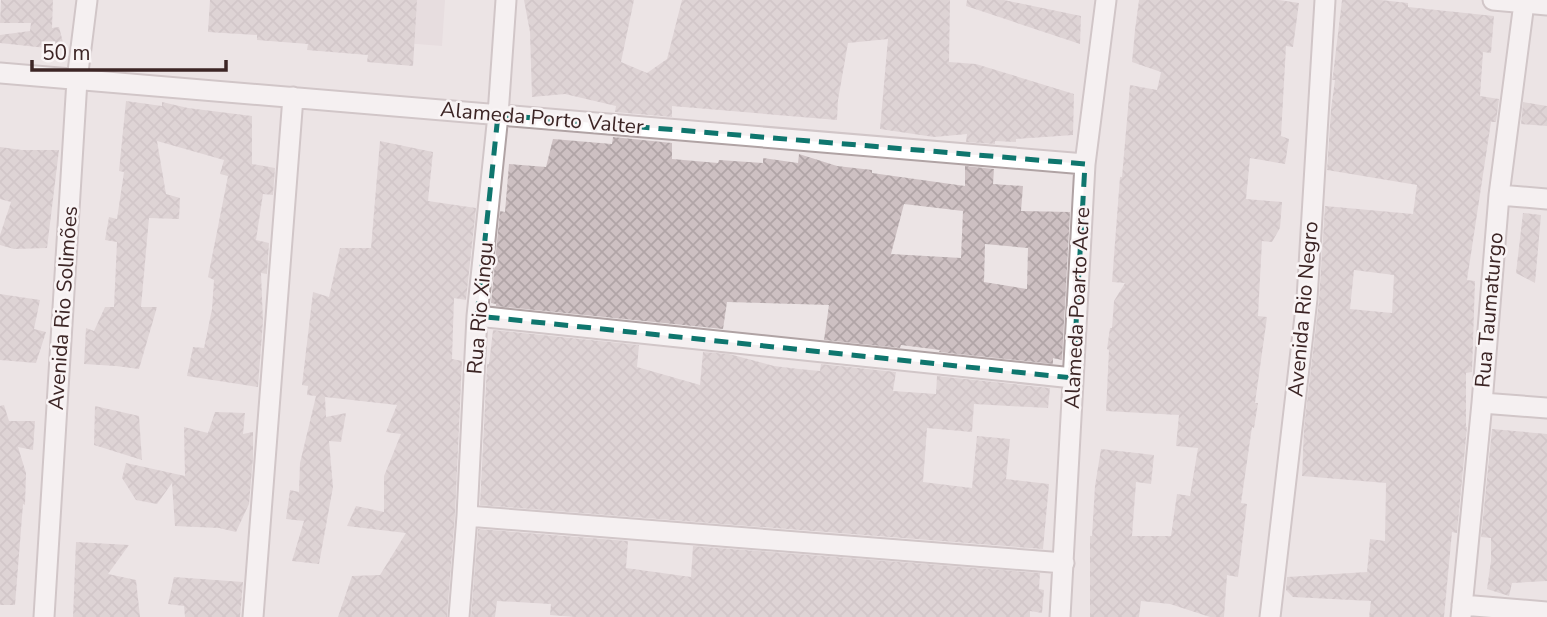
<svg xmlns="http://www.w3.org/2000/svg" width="1547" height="617" viewBox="0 0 1547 617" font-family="'Nunito Sans',sans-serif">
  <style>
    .built { fill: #e0d5d7 }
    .building { fill: url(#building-cross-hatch); fill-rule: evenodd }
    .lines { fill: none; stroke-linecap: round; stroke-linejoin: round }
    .minor-casing { stroke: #b0a3a4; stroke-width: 23 }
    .minor { stroke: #fff; stroke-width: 19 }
    .marked { fill: none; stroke: #0f766e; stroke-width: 5; stroke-dasharray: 14 9; stroke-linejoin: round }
    .labels { text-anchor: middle; stroke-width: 5; stroke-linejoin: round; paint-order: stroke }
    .street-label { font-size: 21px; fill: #3c2525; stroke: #f9f4f5 }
  </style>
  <defs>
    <pattern id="building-cross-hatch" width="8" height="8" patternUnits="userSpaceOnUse" patternTransform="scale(1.75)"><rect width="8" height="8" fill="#cdc0c2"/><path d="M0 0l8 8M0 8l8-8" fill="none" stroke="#b1a5a7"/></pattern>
  </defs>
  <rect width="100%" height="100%" fill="#ece4e5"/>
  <path class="built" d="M219 0H445L442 46 224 29Z"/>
  <path class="building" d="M1 0H53L52 28 59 27 65 50 0 43V35L30 31 31 23H0Z
    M210 0H417L413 66 367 62 368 55 307 50 308 44 257 40V35L208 32Z
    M524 0H634L621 62 647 73 667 59 682 0H950L949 62 976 64 1074 94 1073 135 1016 139V142L995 141V144L966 142 967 134 934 137 880 129 888 39 848 43 838 100 837 120 672 106V117L615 112 616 106 565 94 532 97 530 32Z
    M967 0H1004L1081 16 1080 44 966 6Z
    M1139 0H1279L1299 3 1293 47 1286 46 1281 136 1289 139 1285 164 1250 158 1246 199 1282 202 1280 228 1272 242 1262 241 1258 316 1267 317 1255 403H1258L1254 428 1252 427 1241 503 1247 504 1238 577 1227 575 1224 617H1210L1170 604 1141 601 1139 617H1090V536H1092L1095 486 1101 449 1154 455 1151 484 1136 482 1132 536H1171L1177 494 1190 496 1198 448 1176 446 1179 415 1106 411 1109 350 1107 349 1110 328H1112L1114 301 1125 283 1112 282 1120 177H1122L1130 85 1157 90 1161 72 1132 62 1135 30Z
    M1342 0H1381L1408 3V7L1494 16 1491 53 1483 52 1480 96 1499 99 1496 122H1491L1467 280 1475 281 1472 372 1466 373V427H1467L1457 533 1452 532 1444 617H1369L1371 601 1293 597 1286 590 1287 577 1367 572 1370 539 1385 541 1386 483 1302 476 1304 428 1319 300 1325 206 1413 214 1417 185 1327 170 1331 109 1335 80H1332L1333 75ZM1354 270 1394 275 1392 313 1350 309Z
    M126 101 162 106V102L188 108 252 116V164L275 168 273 195 263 194 256 240 269 243 267 274 261 273 263 321 258 387 187 376 193 347 204 348 212 309 214 280 208 277 228 176 220 174 224 160 157 141 166 194 180 198 179 219 149 218 141 307H157L139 369 116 366 84 364 86 328 94 331 105 307H114L117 242 105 240 109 217 117 219 124 172 119 171Z
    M1523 102 1547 106V126L1521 124Z
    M613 137 672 143V159L718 163 719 160 763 163V158L798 163 799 154 837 166 872 170V173L965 186V166L994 169 993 184 1023 186 1021 211 1070 212 1062 360 1053 358V364L939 352 940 350 901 345 900 348 824 340 829 305 727 302 723 329 496 306V304L491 303 500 211 505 212 509 164 546 167 553 139 612 144ZM904 204 963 211 961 258 891 254ZM985 244 1028 248 1027 289 984 282Z
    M380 141 433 152 428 201 476 208 466 300 454 298 452 359 462 361 455 515 447 617H338L352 576 380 575 406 533 347 526 356 506 384 512V476L401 434 386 432 397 405 325 397 326 417 346 413 341 442 329 441 333 487 319 564 292 561 304 521 286 519 290 490 299 492 300 463 316 396 307 395 308 386 302 385 313 292 329 297 340 248H371Z
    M0 147 22 150H59L47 248 14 249 0 245V235L11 202 0 199Z
    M1523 213 1541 215 1535 283 1516 273Z
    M0 294 40 300 34 329 46 332 36 363 0 360Z
    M493 330 639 345 637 367 700 385 703 352 729 354 774 366 799 369 820 371 821 364 896 372 893 391 936 394 937 376 1050 388 1048 408 974 404 972 432 927 428 923 482 972 488 977 436 1010 439 1006 479 1049 484 1043 549 480 505 487 364H489Z
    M4 405 9 421H35L33 450 18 447 26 473 25 505 23 504 15 605H0V406Z
    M95 406 139 416 142 460 94 445Z
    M215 412 245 413 243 434 253 432V458L249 504 236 532 219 528 175 526 172 483 157 504 136 500 122 478 126 463 185 476 184 427 208 433Z
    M1492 429 1547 434V581L1512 583 1509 596 1487 589 1491 561V538L1481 537Z
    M478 529 628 541 626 568 691 577 693 546 1040 573 1039 589 1044 590 1042 613 1030 611V617H575L550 615 551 604 497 601 495 617H471Z
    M76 542 129 545 108 574 136 580 140 617H73Z
    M174 577 243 582 240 617H185L184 606 168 604Z"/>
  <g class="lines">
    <g class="minor-casing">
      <path id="minor" d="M1493 0 1547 5
        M0 73 1085 164
        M1499 195 1547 199
        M477 316 1073 378
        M1482 403 1547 408
        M467 516 1064 563
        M1462 605 1547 612
        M44 617 77 80 87 0
        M253 617 293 97
        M459 617 467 516 477 316 498 115 506 0
        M1060 617 1085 164 1106 0
        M1270 617 1307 299 1325 0
        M1461 617 1482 403 1499 195 1524 3"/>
    </g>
    <use href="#minor" class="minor"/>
  </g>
  <path d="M0 0H1547V617H0ZM498 115 1085 164 1073 378 477 316Z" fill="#ece4e5" fill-opacity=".55" fill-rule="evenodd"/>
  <path class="marked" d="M498 115 1085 164 1073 378 477 316Z"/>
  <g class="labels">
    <g class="street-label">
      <text transform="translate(542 118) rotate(5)" y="7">Alameda Porto Valter</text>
      <text transform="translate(63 308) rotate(-86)" y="7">Avenida Rio Solimões</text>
      <text transform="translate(480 308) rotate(-85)" y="7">Rua Rio Xingu</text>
      <text transform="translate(1077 308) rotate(-87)" y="7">Alameda Poarto Acre</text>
      <text transform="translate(1303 309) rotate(-85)" y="7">Avenida Rio Negro</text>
      <text transform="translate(1489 310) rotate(-85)" y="7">Rua Taumaturgo</text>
    </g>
  </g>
  <path d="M32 60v10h194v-10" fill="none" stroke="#3c2525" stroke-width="3.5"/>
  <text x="42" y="60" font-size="21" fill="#3c2525" stroke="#f9f4f5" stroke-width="5" paint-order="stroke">50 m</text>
</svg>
